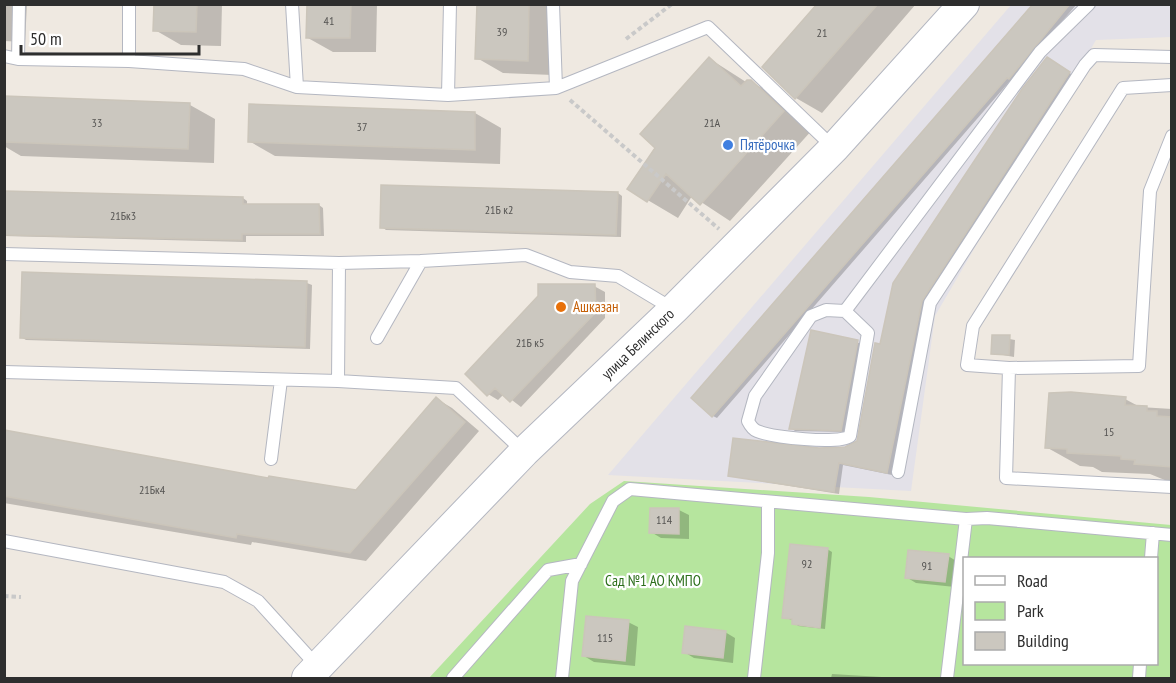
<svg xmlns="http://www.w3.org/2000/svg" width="1176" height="683" viewBox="0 0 1176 683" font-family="'PT Sans Narrow',sans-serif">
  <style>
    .industrial { fill: #e3e1e8 }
    .green { fill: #b6e59e; fill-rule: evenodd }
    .shadow { fill: #0003 }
    .building { fill: #cbc7bf; stroke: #cbc5ba; stroke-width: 1.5 }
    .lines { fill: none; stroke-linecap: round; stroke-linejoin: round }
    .service-casing { stroke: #b4b7c1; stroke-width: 14 }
    .tertiary-casing { stroke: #b4b7c1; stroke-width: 32 }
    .path { stroke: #c9c9c9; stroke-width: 4; stroke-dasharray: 4.5 3; stroke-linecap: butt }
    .service { stroke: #fff; stroke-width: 12 }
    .tertiary { stroke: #fff; stroke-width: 30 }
    .shop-dot { fill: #3f7fe0; stroke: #fff; stroke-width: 2 }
    .food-dot { fill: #e8710a; stroke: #fff; stroke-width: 2 }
    .labels { text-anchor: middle; stroke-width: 4.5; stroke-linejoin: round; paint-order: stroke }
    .number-label { font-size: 12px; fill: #555452 }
    .shop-label { font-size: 15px; fill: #366cbe; stroke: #fff; text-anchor: start }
    .food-label { font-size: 15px; fill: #c56008; stroke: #fff; text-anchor: start }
    .street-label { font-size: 15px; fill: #2e2e2e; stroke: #fff }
    .park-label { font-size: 15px; fill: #2c6e1b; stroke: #fff }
  </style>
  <rect width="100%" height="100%" fill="#efe9e1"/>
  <path class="industrial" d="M1011 5H1171V37L1096 40 935 316 911 491 608 475Z"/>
  <path class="green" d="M624 481 869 497 1171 525V678H429L590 504ZM964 558H1156V664H964Z"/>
  <path class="shadow" d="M4 4H27L25 42 4 41Z
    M156 4H222L221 46 181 45 155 30Z
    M309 4H377L376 52H333L308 38Z
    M478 4H555L553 75 503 73 477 58Z
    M819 4H916L822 113 796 98 764 67Z
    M1035 4H1077L717 418 713 416Z
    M710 59 746 82 750 81 781 99 813 129 730 221 692 196 678 218 629 189Z
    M1052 61 1074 76 927 301 892 475 843 465 839 494 729 476 819 450 845 448 858 442 881 346Z
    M4 97 190 105 215 119 214 163 21 156 4 146Z
    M251 106 475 113 501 128 500 164 275 156 249 141Z
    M4 193 243 198 247 201V206L319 205 323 208 324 236H246V242L4 236Z
    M618 193 622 196 621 237 386 230 382 227Z
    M307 283 312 285 310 349 26 340 21 337Z
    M594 286 605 292V318L521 407 504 394 498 400 488 394Z
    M813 332 863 344 846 432 795 431 791 428Z
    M993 336 1015 340 1014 357 992 353Z
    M437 399 452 408 479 431 366 561 252 542 251 545 4 503V431L270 480 356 491Z
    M1125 399 1140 407 1172 409V483L1150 474 1102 472 1093 467 1080 466 1046 447Z
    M651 509 679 510 689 515V539L661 538 651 532Z
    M827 549 832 552 825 629 798 626 794 621 784 617Z
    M948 556 958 562 955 587 916 583 906 577Z
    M628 622 638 627 635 666 594 662 584 656Z
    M725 632 735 638 733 663 694 658 684 652Z
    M832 674 882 677 884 678H831Z"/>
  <path class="building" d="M154 4H197L196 32 153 31Z
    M307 4H351L350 38H306Z
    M477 4H529L528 61 475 59Z
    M817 4H878L795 99 762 67Z
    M1033 4H1070L1009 79 1007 78 712 417 691 398Z
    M709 57 741 86 747 80H751L784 111 700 205 666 174 647 202 627 189 655 148 640 134Z
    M1047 57 1070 72 922 301 887 473 839 463 834 492 728 476 733 438 819 448 845 447 857 441 875 343 880 344 893 283 1022 89Z
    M4 96 190 103 188 149 4 142Z
    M249 104 475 112V150L248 142Z
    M381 185 618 192 616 235 380 228Z
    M4 191 243 197V204H319L320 234H242V240L4 235Z
    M22 272 307 281 305 347 20 338Z
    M538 284H595L596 312 510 402 495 388 487 396 465 374 538 296Z
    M811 330 858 340 841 431 789 429Z
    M992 335H1010L1009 355 991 354Z
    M1071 392 1126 397 1125 405 1147 406V411H1157V416L1172 417V467L1134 464 1135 460 1121 459V456L1067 453V449L1045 448 1049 393Z
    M436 397 465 422 350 553 237 534 236 538 4 496V430L268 478 269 476 356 490Z
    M650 508H679V534L649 533Z
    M790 544 828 548 820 628 792 624V619L782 618Z
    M908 550 949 554 945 582 905 578Z
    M586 616 629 620 625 661 582 656Z
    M685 626 726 631 723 658 682 653Z"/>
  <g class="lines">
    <g class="service-casing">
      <path id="service" d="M292 4 297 87
        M553 4 556 88
        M4 56 18 59 129 61 244 69 297 87 448 95 556 88 708 27 834 148
        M18 59 19 4
        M129 61V4
        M1172 85 1123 88 973 326 967 365 1009 368 1139 366 1150 191 1172 136
        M448 95 450 4
        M4 254 339 263 421 261 377 338
        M421 261 526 255 570 272 618 276 673 309
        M826 310 845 311 868 333 850 436C839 445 771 437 757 431 752 429 750 425 748 421L755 396 811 316Z
        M845 311 1040 52 1089 4
        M1009 368 1006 478 1172 487
        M4 372 338 381 456 388 524 452
        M338 381 339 263
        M271 459 281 380
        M898 472 930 303 1085 65 1094 55 1172 57
        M4 541 224 582 258 601 317 666
        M1151 558 1153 533
        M453 678 548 570 581 564
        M562 678 572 581 613 501 630 489 966 519 987 518 1172 535
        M754 678 768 553V503
        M947 678 966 519
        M1139 678 1140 664"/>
    </g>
    <g class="tertiary-casing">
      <path id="tertiary" d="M307 678 524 452 674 309 834 148 964 4"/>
    </g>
    <path class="path" d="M626 39 672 4
      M570 100 719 229
      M4 596 21 597"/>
    <use href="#service" class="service"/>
    <use href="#tertiary" class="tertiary"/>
  </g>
  <circle class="shop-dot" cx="728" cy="145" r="6"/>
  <circle class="food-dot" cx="561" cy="307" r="6"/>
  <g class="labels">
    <g class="number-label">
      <text x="329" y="25">41</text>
      <text x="502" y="36">39</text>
      <text x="822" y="37">21</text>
      <text x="97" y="127">33</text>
      <text x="712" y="127">21А</text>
      <text x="362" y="131">37</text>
      <text x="499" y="214">21Б к2</text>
      <text x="123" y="220">21Бк3</text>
      <text x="530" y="347">21Б к5</text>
      <text x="1109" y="436">15</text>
      <text x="152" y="494">21Бк4</text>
      <text x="664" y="524">114</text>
      <text x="807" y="568">92</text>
      <text x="927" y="570">91</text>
      <text x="605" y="642">115</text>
    </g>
    <g class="shop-label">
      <text x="740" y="150">Пятёрочка</text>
    </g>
    <g class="food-label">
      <text x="573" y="312">Ашказан</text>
    </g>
    <g class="street-label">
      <text transform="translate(638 344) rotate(-44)" y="5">улица Белинского</text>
    </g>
    <g class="park-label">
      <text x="653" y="586">Сад №1 АО КМПО</text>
    </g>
  </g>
  <rect width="1176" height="683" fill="none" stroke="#2e2e2e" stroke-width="12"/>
  <rect x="963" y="557" width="195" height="108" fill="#ffffff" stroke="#ababab" stroke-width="1.5"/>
  <rect x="975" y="576" width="30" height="9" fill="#ffffff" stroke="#ababab" stroke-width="1.5"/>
  <text x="1017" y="587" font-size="18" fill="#2e2e2e">Road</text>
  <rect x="975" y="602" width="30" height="18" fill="#b6e59e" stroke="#ababab" stroke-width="1.5"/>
  <text x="1017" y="617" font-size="18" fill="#2e2e2e">Park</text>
  <rect x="975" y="632" width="30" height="18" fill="#cbc7bf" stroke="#ababab" stroke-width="1.5"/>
  <text x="1017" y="647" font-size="18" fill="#2e2e2e">Building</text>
  <path d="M21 45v9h178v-9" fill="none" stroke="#2e2e2e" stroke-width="3"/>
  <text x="30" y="45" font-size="18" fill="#2e2e2e" stroke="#ffffff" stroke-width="4.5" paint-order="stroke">50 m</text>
</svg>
